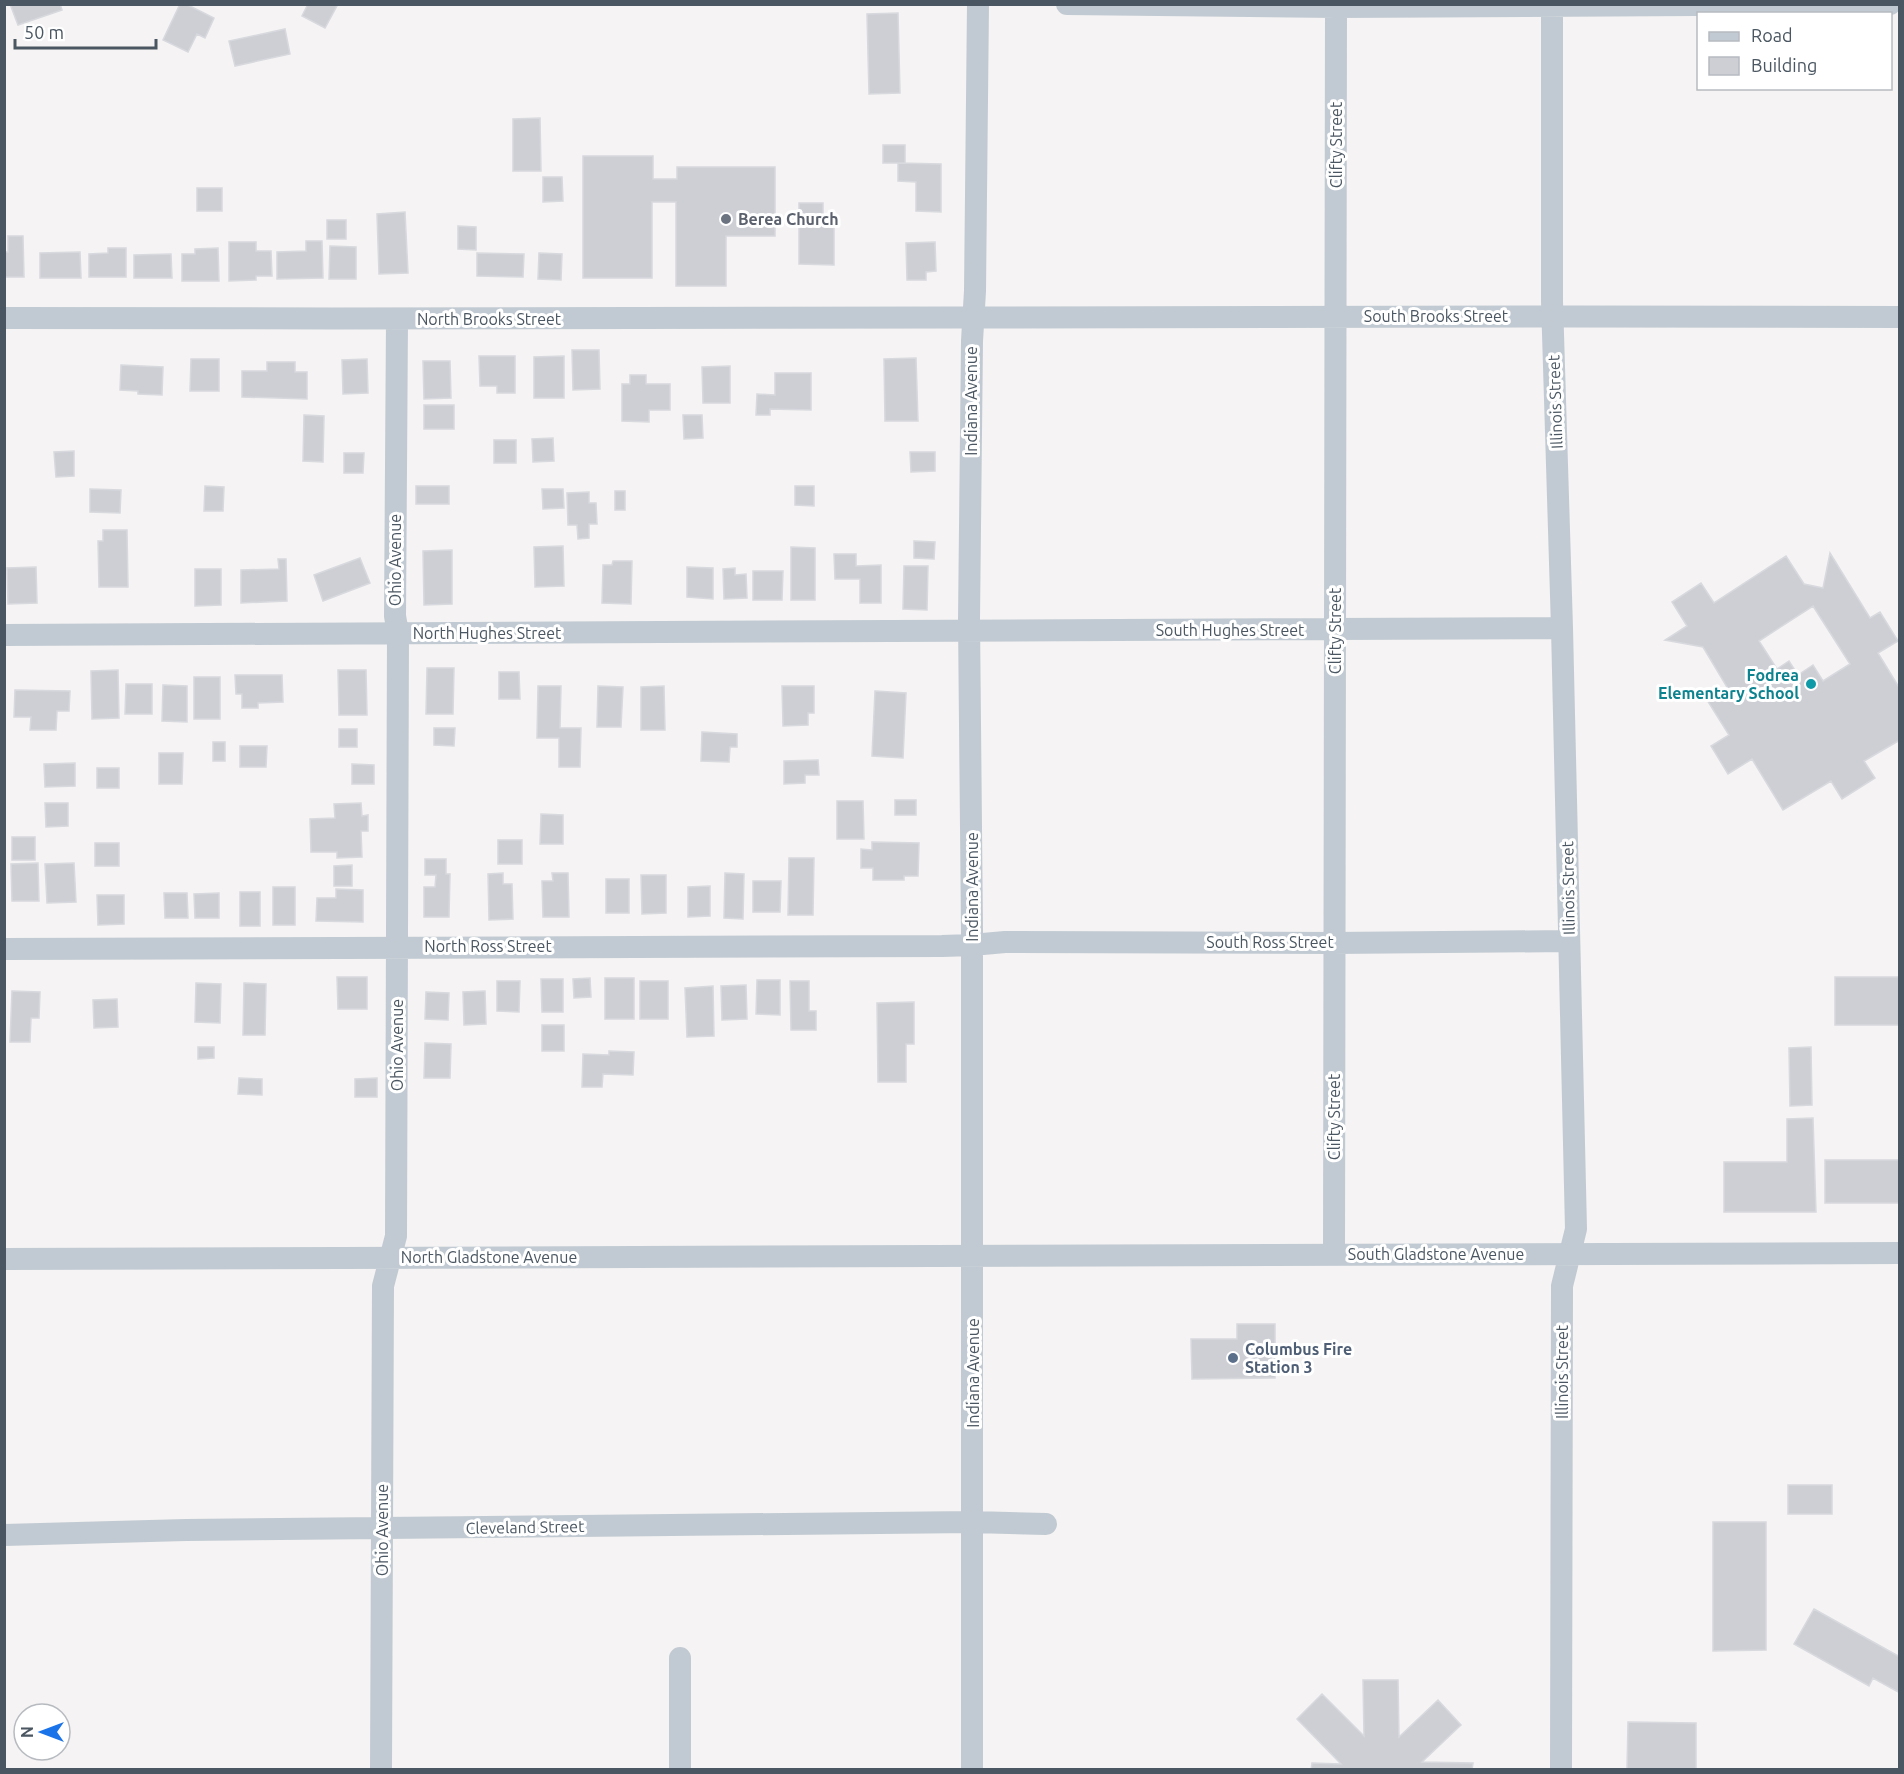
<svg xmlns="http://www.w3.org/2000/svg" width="1904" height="1774" viewBox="0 0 1904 1774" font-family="Ubuntu,sans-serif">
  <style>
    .building { fill: #cdcfd5; stroke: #d7d9de; stroke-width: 1.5; fill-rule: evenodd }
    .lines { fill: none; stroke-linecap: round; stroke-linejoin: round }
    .minor { stroke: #c1cad2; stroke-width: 22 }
    .worship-dot { fill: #6b7280; stroke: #fff; stroke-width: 2 }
    .culture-dot { fill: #0f9aa8; stroke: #fff; stroke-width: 2 }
    .service-dot { fill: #5c6f8a; stroke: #fff; stroke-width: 2 }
    .labels { text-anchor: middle; stroke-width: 6; stroke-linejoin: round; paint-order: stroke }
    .street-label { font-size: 16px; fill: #4a5661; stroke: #fff }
    .worship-label { font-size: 16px; font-weight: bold; fill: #5b616d; stroke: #fff; text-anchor: start }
    .culture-label { font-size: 16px; font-weight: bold; fill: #0d838f; stroke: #fff; text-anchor: end }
    .service-label { font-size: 16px; font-weight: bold; fill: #4e5e75; stroke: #fff; text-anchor: start }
  </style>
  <rect width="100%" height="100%" fill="#f5f3f3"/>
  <path class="building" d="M10 4H60L62 10 18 25Z
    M180 4H186L214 18 205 38 197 34 188 52 163 40Z
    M308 4H338L325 28 302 16Z
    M898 13 900 93 869 94 867 14Z
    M285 29 290 54 235 66 229 41Z
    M540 118 541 171H513V119Z
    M883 145H905V163H883Z
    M583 156H653V179H677V167H775V236H726V286H676V202H652V278H583Z
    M898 163 941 164V212L916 211V182L898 181Z
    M543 177H562L563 201 543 202Z
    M197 188H222V211H197Z
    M799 203H823V221H834V265L799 264Z
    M405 212 408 273 379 274 377 214Z
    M327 220H346V239H327Z
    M458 226 476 227V250L458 249Z
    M8 236H23L24 277H4V252H8Z
    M306 241H322L323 278 277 279V252L306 251Z
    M229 242H256V251H271L272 276H256V280L229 281Z
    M935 242 936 271 926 272V280H907L906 243Z
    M330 246 356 247V279H329Z
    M108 248H126V277H89V254L108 253Z
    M218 248 219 281H182V254H195V249Z
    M80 252 81 278H40V253Z
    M477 253 524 254 523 277 477 276Z
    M539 253 562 254 561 280 538 279Z
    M171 254 172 278H134V255Z
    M572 350H599L600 389 573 390Z
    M479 356H515V393H497V386H480Z
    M564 356V398H534V357Z
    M916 358 918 421H885L884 359Z
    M191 359H219V391H190Z
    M367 359 368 393 343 394 342 360Z
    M423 361H450L451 398 424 399Z
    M267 362H295V372H307V399L242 397V371H267Z
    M121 365 163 367 162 395 138 394V391L120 390Z
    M730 366V403H703L702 367Z
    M775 373H811V410L770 409V415H756L757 394 775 395Z
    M630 375H646V384H670V410H649V422L622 421V384H630Z
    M424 405H454V429H424Z
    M304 415 324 416 323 462 303 461Z
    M683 415H702L703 438 684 439Z
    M553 438 554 461 533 462 532 439Z
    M494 440H516V463H494Z
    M74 451V476L56 477 54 452Z
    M910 452H935V471L911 472Z
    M344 453H364L363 473H344Z
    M205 486 224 487 223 511H204Z
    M416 486H449V504H416Z
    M795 486H814V506L795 505Z
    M90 489 121 490 120 513 90 512Z
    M542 489H563L564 508 543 509Z
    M615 491H625V510H615Z
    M589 492V503H596L597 524H589V538L578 539 577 525H568L567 493Z
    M103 530H127L128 587H99L98 541H103Z
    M914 541 935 542 934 559 914 558Z
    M563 546 564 586 535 587 534 547Z
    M791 547 815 548V600H791Z
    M452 550V604L424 605 423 551Z
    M1830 553 1870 618 1880 612 1898 641 1878 653 1900 689V740L1864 761 1875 778 1842 799 1831 781 1783 810 1752 759 1728 774 1711 746 1729 735 1707 700 1727 687 1703 647 1665 640 1687 626 1672 602 1701 583 1714 603 1786 556 1804 584 1823 588ZM1813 606 1850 664 1823 681 1813 665 1798 675 1789 661 1777 669 1759 641Z
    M834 554H856V566L881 565V603H860V579H835Z
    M360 558 370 583 323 601 314 575Z
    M278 559H286L287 601 241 603V570L279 569Z
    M613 561H632L631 604 602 603 603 565H612Z
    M904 566H928L927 610 903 609Z
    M36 567 37 603 8 604 7 568Z
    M687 567 713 568V599L687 597Z
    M735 568V575L746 574 747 598 724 599 723 569Z
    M195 569H221V605L195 606Z
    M753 571H783L782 600H753Z
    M427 668H454L453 714H426Z
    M118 670 119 718 92 719 91 671Z
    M338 670H366L367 715H339Z
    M499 672H519L520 699H499Z
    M235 675H282L283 702 258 703V708H242V694H236Z
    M194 677H220V719H194Z
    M126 684H152V714H125Z
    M163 685 187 686V722L162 721Z
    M538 686H561L560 728H581L580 767H559V738H537Z
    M598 686 623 687 621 727H597Z
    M664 686 665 730H641V687Z
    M782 686H814V713H808V725L783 726Z
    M15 690 70 691 69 711H57L56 730H30L31 717H14Z
    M875 691 906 693 903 758 872 756Z
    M434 728H455L454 746 434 745Z
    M339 729H357V747H339Z
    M702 732 737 734V747H730L729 762 701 761Z
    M213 742H225V761H213Z
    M240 746H267L266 767H240Z
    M159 753H183L182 784H159Z
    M818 760 819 775H805V783L784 784V761Z
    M75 763V786L45 787 44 764Z
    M352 764 374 765V784H352Z
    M97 768H119V788H97Z
    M895 800H916V815H895Z
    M837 801H863L864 839H837Z
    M45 803H68V826L46 827Z
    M361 803 362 816 368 815V831H361L362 857 337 858V852H311L310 819 335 818 334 804Z
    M541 814 563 815V844H540Z
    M12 837H35V860H12Z
    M498 840H522V864H498Z
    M872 842 919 843 918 876H904V880H873V868H861V849L872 850Z
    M95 843H119V866H95Z
    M789 858H814L813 915H788Z
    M425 859H446V874H450L449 917H424V887H435L436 875H425Z
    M38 863 39 901H12L11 864Z
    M74 863 76 902 47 903 45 864Z
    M352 865V886H334V866Z
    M503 873V884H512L513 919 489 920 488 874Z
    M552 873H568L569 917H543L542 881H553Z
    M725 873 744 874 743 919 724 918Z
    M641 875H666V913L642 914Z
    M606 879H629V913H606Z
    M753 881H781L780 912H753Z
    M710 886V916L688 917V887Z
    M273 887H295V925H273Z
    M336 889 363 890V922L316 921 317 898H336Z
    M240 892H260V926H240Z
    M164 893H187L188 918H165Z
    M219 893V918H195L194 894Z
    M97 895H124V924L98 925Z
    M337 977H367V1009H338Z
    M1835 977H1900V1025H1835Z
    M590 978 591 997 574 998 573 979Z
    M605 978H634V1019H605Z
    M541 979H563V1012H542Z
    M757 980H780V1015L756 1014Z
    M497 981H520L519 1012 497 1011Z
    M640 981H668V1019H640Z
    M790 981H809V1011H816V1030H791Z
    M196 983 221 984 220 1023 195 1022Z
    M244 983 266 984 265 1035H243Z
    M746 985 747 1019 722 1020 721 986Z
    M713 986 714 1036 687 1037 685 988Z
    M12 991 40 992 39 1018H31L30 1042H10Z
    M485 991 486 1024 464 1025 463 992Z
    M426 992 449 993 448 1020 425 1019Z
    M117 999 118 1027 94 1028 93 1000Z
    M914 1002V1044H906V1082H878L877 1003Z
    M542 1025H564V1051H542Z
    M425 1043 451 1044 450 1078H424Z
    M198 1047H214V1058L198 1059Z
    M1811 1047 1812 1105 1790 1106 1789 1048Z
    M609 1051 634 1052 633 1075 603 1074 602 1087H582L583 1054 609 1055Z
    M239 1078 262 1079V1095L238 1094Z
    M377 1078V1097H355V1079Z
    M1813 1118 1816 1212H1724V1162H1787V1119Z
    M1825 1160H1900V1203H1825Z
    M1237 1324H1275V1378L1192 1379 1191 1339H1237Z
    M1788 1485H1832V1514H1788Z
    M1713 1522H1766V1650L1713 1651Z
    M1814 1609 1900 1657V1693L1873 1678 1869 1686 1794 1644Z
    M1363 1680H1398L1399 1737 1438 1700 1461 1725 1422 1762 1473 1763 1472 1770H1311L1312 1763 1341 1764 1297 1719 1322 1694 1364 1736Z
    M1628 1722 1696 1723V1770H1627Z"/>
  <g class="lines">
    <path class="minor" d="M1067 4 1336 7 1890 4
      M1552 4V301L1562 628 1576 1229 1562 1286 1561 1770
      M4 318C636 320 1268 315 1900 317
      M4 635 1562 628
      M4 949 942 946 972 945 1005 942 1333 943 1569 941
      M1334 1255 1336 7
      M4 1259 1900 1253
      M4 1535 186 1530 973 1522 1046 1524
      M381 1770 383 1286 396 1236 398 633 395 616 397 320
      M680 1770V1658
      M972 1770V931L969 620 972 341 975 291 978 4"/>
  </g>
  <circle class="worship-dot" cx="726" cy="219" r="6"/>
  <circle class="culture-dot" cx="1811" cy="684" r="6"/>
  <circle class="service-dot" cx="1233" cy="1358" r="6"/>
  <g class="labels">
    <g class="street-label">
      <text transform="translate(1336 145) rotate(-90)" y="6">Clifty Street</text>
      <text x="1436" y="322">South Brooks Street</text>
      <text x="489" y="325">North Brooks Street</text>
      <text transform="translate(971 401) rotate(-90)" y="6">Indiana Avenue</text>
      <text transform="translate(1555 402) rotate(-92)" y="6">Illinois Street</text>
      <text transform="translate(395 560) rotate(-90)" y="6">Ohio Avenue</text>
      <text x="1230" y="636">South Hughes Street</text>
      <text transform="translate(1335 631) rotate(-90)" y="6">Clifty Street</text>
      <text x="487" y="639">North Hughes Street</text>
      <text transform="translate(972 887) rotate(-90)" y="6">Indiana Avenue</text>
      <text transform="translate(1568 888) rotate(-91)" y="6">Illinois Street</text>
      <text x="1270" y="948">South Ross Street</text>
      <text x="488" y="952">North Ross Street</text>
      <text transform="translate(397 1045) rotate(-90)" y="6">Ohio Avenue</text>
      <text transform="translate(1334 1117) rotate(-90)" y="6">Clifty Street</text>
      <text x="1436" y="1260">South Gladstone Avenue</text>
      <text x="489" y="1263">North Gladstone Avenue</text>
      <text transform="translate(1562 1372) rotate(-90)" y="6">Illinois Street</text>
      <text transform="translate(973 1373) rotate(-90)" y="6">Indiana Avenue</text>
      <text transform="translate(525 1527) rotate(-1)" y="6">Cleveland Street</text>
      <text transform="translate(382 1530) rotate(-90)" y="6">Ohio Avenue</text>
    </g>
    <g class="worship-label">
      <text x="738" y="225">Berea Church</text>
    </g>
    <g class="culture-label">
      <text x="1799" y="681">Fodrea<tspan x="1799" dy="18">Elementary School</tspan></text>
    </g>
    <g class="service-label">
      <text x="1245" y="1355">Columbus Fire<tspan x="1245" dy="18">Station 3</tspan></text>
    </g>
  </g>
  <rect width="1904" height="1774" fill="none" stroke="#4a5661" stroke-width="12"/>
  <rect x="1697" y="12" width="195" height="78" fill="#ffffff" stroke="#b7bbc0" stroke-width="1.5"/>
  <rect x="1709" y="32" width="30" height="9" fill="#c1cad2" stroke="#b7bbc0" stroke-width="1.5"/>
  <text x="1751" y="42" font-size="18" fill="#4a5661">Road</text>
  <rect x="1709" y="57" width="30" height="18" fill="#cdcfd5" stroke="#b7bbc0" stroke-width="1.5"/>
  <text x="1751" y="72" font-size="18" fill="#4a5661">Building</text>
  <g transform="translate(42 1732) rotate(270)"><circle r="28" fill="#ffffff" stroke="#b7bbc0" stroke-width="1.5"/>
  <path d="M0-4.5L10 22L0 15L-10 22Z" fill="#1a73e8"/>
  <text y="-9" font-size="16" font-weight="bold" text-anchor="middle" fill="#4a5661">N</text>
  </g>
  <path d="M15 39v9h141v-9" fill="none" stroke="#4a5661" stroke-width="3"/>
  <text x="24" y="39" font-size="18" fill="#4a5661" stroke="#ffffff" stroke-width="4.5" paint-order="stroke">50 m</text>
</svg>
